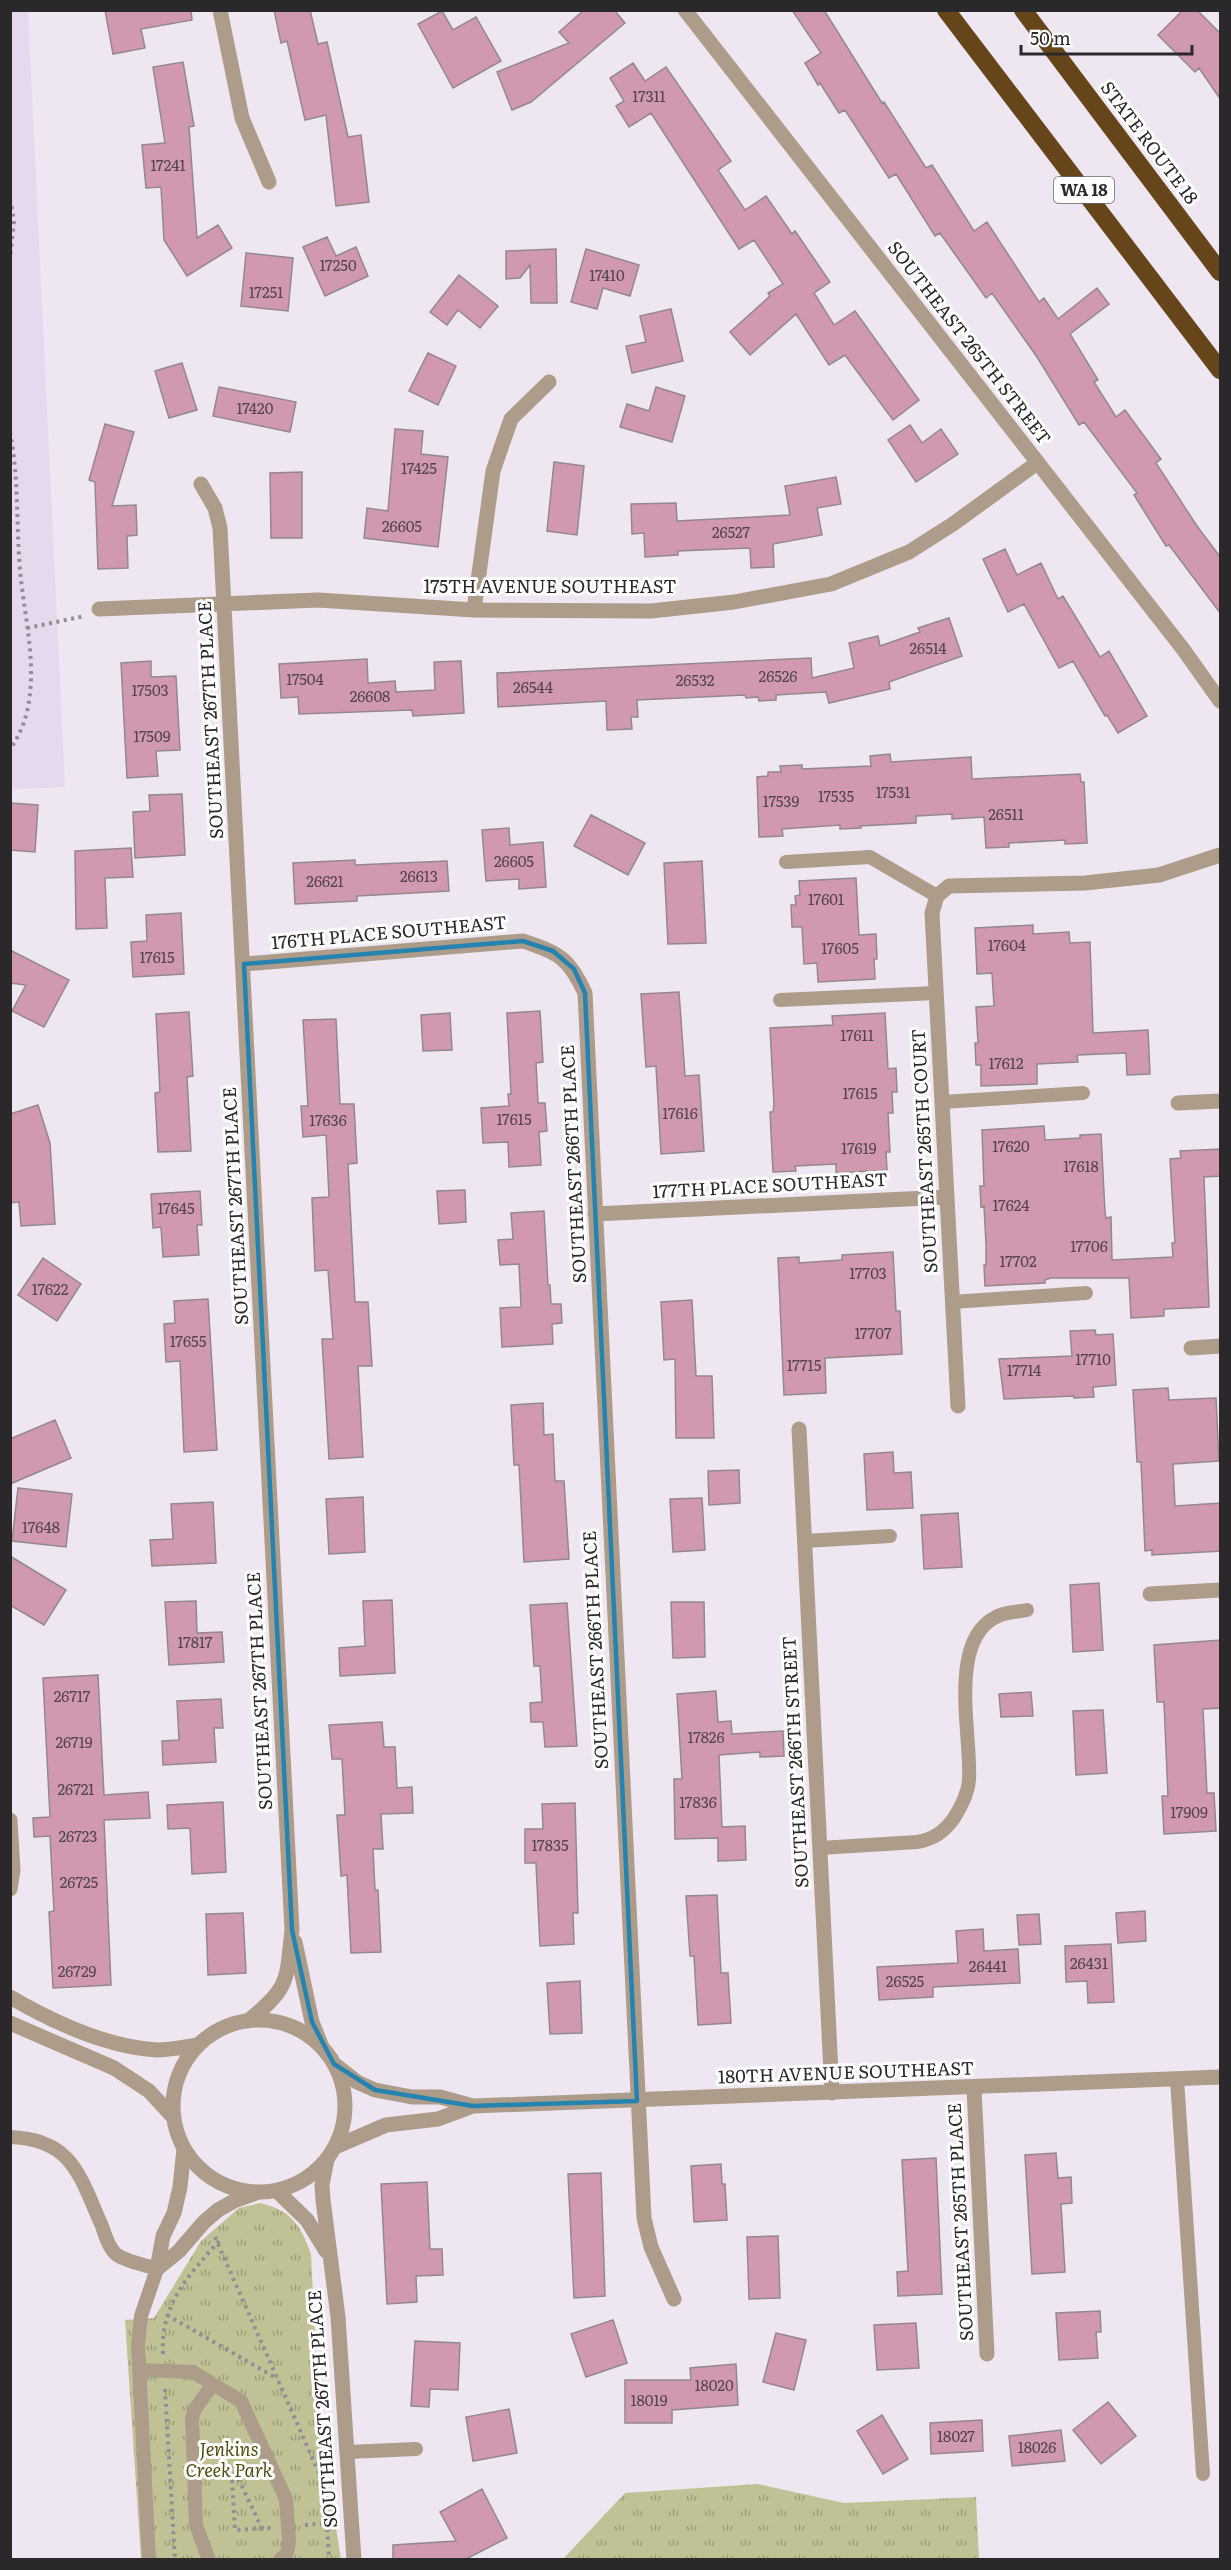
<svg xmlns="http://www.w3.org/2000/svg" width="1231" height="2570" viewBox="0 0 1231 2570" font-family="Literata,serif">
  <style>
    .commercial { fill: #e6d9ed }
    .grass { fill: url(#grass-tufts) }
    .building { fill: #d199b0; stroke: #94888c; stroke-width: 1.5 }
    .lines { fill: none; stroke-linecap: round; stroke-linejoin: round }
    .path { stroke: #928c94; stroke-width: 4; stroke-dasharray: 3 4.5; stroke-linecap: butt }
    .service { stroke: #ad9c89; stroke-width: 14 }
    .minor { stroke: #ad9c89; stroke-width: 15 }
    .tertiary { stroke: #ad9c89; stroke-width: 15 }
    .motorway { stroke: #66451a; stroke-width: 18 }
    .marked { fill: none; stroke: #2583af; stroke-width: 4.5; stroke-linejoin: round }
    .labels { text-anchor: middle; stroke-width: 6; stroke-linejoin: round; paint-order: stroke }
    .number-label { font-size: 15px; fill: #54444d }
    .shield { fill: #fff; stroke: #6b686b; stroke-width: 1.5 }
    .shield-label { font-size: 16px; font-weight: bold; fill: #2b282c }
    .street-label { font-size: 18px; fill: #2b282c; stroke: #fff }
    .park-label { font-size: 18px; font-style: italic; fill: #4f4f0f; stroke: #fff }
  </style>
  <defs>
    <pattern id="grass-tufts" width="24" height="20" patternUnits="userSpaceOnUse" patternTransform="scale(1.5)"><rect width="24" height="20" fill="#c0c295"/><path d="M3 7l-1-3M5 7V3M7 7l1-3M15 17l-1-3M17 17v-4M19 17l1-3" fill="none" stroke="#9c9e7a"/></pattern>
  </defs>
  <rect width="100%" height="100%" fill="#eee6f0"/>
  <path class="commercial" d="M10 11H28L65 787 11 789Z"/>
  <path class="grass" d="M260 2203C292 2211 300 2224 311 2254L319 2421 341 2559H141L125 2320 154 2318 201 2241 239 2208Z
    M758 2484 844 2503 976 2497 979 2559H563L625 2493Z"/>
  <path class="building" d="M105 10H191L192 20 141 29 145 48 113 54Z
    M274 10H310L318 44 327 42 348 137 361 135 369 202 336 206 326 115 305 120 287 41 281 43Z
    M584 10H614L625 23 531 102 512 110 497 72 569 43 559 32Z
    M792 10H824L882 103 884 102 926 168 932 165 974 231 987 222 1039 302 1044 298 1058 319 1097 288 1109 304 1070 334 1098 380 1094 382 1116 417 1125 410 1161 459 1156 463 1197 526 1221 558V614L1169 545 1166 546 1134 495 1137 493 1084 422 1079 425 1037 357 992 293 986 298 940 233 935 236 896 174 889 178 845 110 839 113 820 83 818 85 805 63 821 53Z
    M1183 10H1197L1221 34V100L1199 68 1195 72 1158 35Z
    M442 11 453 30 476 17 501 61 453 88 418 24Z
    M183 62 194 126 189 127 197 238 218 225 232 248 187 276 164 240 161 187 146 188 142 145 165 143 153 67Z
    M633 63 645 81 666 67 731 161 718 170 745 210 766 196 792 234 795 231 830 282 814 293 834 325 855 311 919 400 893 420 845 355 829 365 796 314 750 355 730 332 770 296 768 293 783 284 754 240 739 249 651 113 629 127 616 106 624 101 610 78Z
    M327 237 336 256 356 247 368 276 325 296 303 247Z
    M556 249 557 303H531L530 265 520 278 506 279V251Z
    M586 249 639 265 630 296 603 288 597 309 571 302Z
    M246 253 293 258 288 311 241 306Z
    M459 275 498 306 480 328 458 310 447 325 430 312Z
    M671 309 683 361 632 373 626 346 646 342 640 316Z
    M428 353 456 366 438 405 409 391Z
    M182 363 197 410 169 418 155 371Z
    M219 387 296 402 290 432 213 416Z
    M656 387 685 396 672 442 620 427 627 404 649 411Z
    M105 424 134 432 112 506 136 505 137 535 127 536 128 568 98 569 95 482 89 480Z
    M910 425 922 443 941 429 958 454 916 482 888 440Z
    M395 429 423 431 421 454 448 457 438 547 364 538 367 508 388 511Z
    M554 462 584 466 577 535 547 531Z
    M302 472V538H271L270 473Z
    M836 477 841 504 817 508 822 535 773 544 774 567 751 568 750 548 678 551V555L645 557 644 533 632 534 631 504 676 503 677 521 790 515 785 486Z
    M1005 549 1017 575 1041 563 1058 599 1063 596 1100 657 1109 651 1147 716 1118 733 1107 715 1105 716 1073 661 1059 668 1024 604 1008 612 983 559Z
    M949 618 962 656 889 682 890 689 829 703 826 692 776 695V700L759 701 758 697 746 698 745 695 637 700 638 717H631L632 729 607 730 606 701 498 707 497 673 811 658 812 678 854 668 849 643 878 636 880 646 920 632 918 628Z
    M367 659 368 683 395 681 396 692 435 690 434 662 461 661 464 713 413 716 412 710 299 714 298 697 281 698 279 664Z
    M151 661V677L176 676 180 750 156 751 158 776 127 778 121 663Z
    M890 754 891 762 971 757 972 779 1080 774 1081 782H1084L1087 843 1065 844V840L1009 843V847L986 848 984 817 952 819V814L916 816V823L860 826 861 828 840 829V825L782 829 783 836 759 837 757 777 768 776V772H781L780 766 802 765V769L871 766 870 756Z
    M182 794 185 855 135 858 133 812 150 811 149 795Z
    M10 803 38 805 35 852 10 850Z
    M591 815 645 843 628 875 574 846Z
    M509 828 510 845 543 842 546 887 519 889V879L486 881 482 830Z
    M131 848 133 877 105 878 107 928 76 929 75 851Z
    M355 860V865L447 861 449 891 357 896V901L295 904 293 863Z
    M702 861 706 943 668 944 664 863Z
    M856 878 859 935 876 934 877 959H874L875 979 818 982 817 963 804 964 802 927H792L791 905H796L795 896 800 895 799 881Z
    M181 913 184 974 133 977 131 942 147 941 146 915Z
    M1033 925V934L1069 932 1070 943 1090 942 1093 1033 1148 1030 1150 1074 1127 1075 1126 1053 1077 1055 1078 1062 1037 1064V1084L981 1086V1065H976L975 1043H978L976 1007 994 1006 992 973 977 974 975 928Z
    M10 950 69 980 44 1027 12 1011 26 985 10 983Z
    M679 992 685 1076 699 1075 704 1151 661 1154 656 1066 646 1067 641 994Z
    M540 1011 543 1062 536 1063 538 1103H545L547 1131 539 1132 541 1165 509 1167 508 1142 483 1143 481 1108 509 1106 508 1094H511L507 1013Z
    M189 1012 193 1076 187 1077 191 1151 158 1152 155 1093 160 1092 156 1014Z
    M450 1013 452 1050 423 1051 421 1015Z
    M885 1013 888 1069 896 1068 897 1092H892L893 1113H888L890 1152H886L887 1170 836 1173V1164L795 1166 796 1171 773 1172 770 1112H773L774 1104 770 1028 833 1025 832 1016Z
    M336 1019 340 1104H354L357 1163 348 1164 355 1302H368L372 1366H358L363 1457 329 1459 322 1339H333L328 1270 315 1271 312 1198 329 1197 326 1135 303 1137 301 1106H308L303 1020Z
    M38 1105 50 1143 55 1224 21 1226 19 1202 10 1203V1114Z
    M1044 1126 1045 1140 1080 1138V1135L1101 1134 1105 1212 1106 1218 1111 1217 1112 1260 1173 1257 1172 1243H1175L1170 1159 1181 1158 1180 1151 1221 1149V1176L1204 1177 1209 1307 1164 1309V1316L1131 1318 1129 1278H1051L1045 1280V1283L985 1286 984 1265H986V1244L984 1206 981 1207 980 1186H984L982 1130Z
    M465 1190 466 1222 439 1224 437 1191Z
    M200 1191 202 1225H197L199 1255 163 1257 161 1227 153 1228 151 1194Z
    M544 1211 548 1285H550L551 1304H561L562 1323 552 1324 553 1344 502 1347 500 1308 521 1307 519 1264 500 1265 498 1240 513 1239 511 1213Z
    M893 1252 896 1311H900L902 1354 825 1358 826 1393 784 1395 778 1258 799 1257V1263L842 1260V1255Z
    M43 1258 81 1284 57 1321 18 1295Z
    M208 1299 217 1450 184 1452 180 1361 166 1362 164 1324 175 1323 174 1301Z
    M692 1300 696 1376H712L714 1438H676L675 1359 664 1360 661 1302Z
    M1095 1330 1096 1335 1113 1334 1116 1385 1093 1387 1094 1397 1074 1398V1396L1004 1399 999 1359 1072 1356 1070 1331Z
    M1168 1388 1169 1400 1216 1398 1219 1461 1173 1464 1175 1506 1221 1503V1551L1152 1555V1550L1145 1551 1141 1462H1137L1133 1390Z
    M543 1403 544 1435 553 1434 555 1481H564L569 1559 524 1562 519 1465H514L511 1405Z
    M55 1420 71 1458 10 1484V1439Z
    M893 1452 894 1473 911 1472 913 1508 867 1510 864 1454Z
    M739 1470 740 1503 709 1505 708 1471Z
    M18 1488 72 1494 66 1547 12 1541Z
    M363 1497 365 1552 329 1554 326 1499Z
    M702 1498 705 1550 673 1552 670 1499Z
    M213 1502 216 1563 152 1566 150 1540 173 1539 171 1504Z
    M958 1513 962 1567 924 1569 921 1515Z
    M10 1556 66 1590 44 1625 10 1605Z
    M1099 1583 1103 1650 1073 1652 1070 1585Z
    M392 1600 395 1673 340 1676 339 1648 365 1646 363 1601Z
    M196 1601 197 1633 222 1632 224 1662 169 1665 165 1602Z
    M671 1602H704L705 1657 673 1658Z
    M567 1603 577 1746 545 1747 543 1722H531L530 1703 542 1702 540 1666H534L530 1605Z
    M1221 1640V1708L1203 1709 1207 1793H1214L1216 1831 1164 1834 1162 1796H1168L1164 1702H1157L1154 1645Z
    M98 1675 104 1795 148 1792 150 1818 104 1820 111 1985 53 1988 49 1912 54 1911 50 1836 34 1837 33 1818 50 1817 43 1678Z
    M716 1691 718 1722 731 1721 732 1734 783 1731 784 1756 760 1757V1752L719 1755 722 1827 745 1826 746 1860 718 1861V1838L675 1839 674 1779H682L677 1694Z
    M1031 1692 1033 1716 1001 1717 999 1694Z
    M221 1699 223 1728H214L216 1762 163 1765 162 1741 179 1740 177 1701Z
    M1103 1710 1107 1773 1076 1775 1073 1711Z
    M382 1722 384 1747H395L397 1788 412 1787 413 1813 381 1814 383 1849H373L375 1890H378L381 1952 351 1953 347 1875 341 1876 337 1815H345L342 1759H332L329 1725Z
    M223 1802 226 1872 192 1874 190 1828 168 1829 167 1805Z
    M575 1803 578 1913H573L574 1944 540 1946 536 1863H525V1829H543L542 1804Z
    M717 1895 721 1973H728L731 2023 698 2025 694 1956H690L686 1896Z
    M1145 1911 1146 1941 1118 1943 1116 1913Z
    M243 1913 246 1973 208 1975 206 1914Z
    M1039 1914 1041 1944 1019 1945 1017 1915Z
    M983 1929 984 1951 1018 1949 1020 1983 933 1987V1997L879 2000 877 1967 958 1963 956 1931Z
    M1111 1944 1114 2002 1088 2003 1087 1981 1066 1982 1065 1946Z
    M580 1981 582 2033 550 2034 547 1983Z
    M1056 2153 1058 2178 1071 2177 1072 2203 1061 2204 1065 2272 1032 2274 1025 2155Z
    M936 2158 942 2294 898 2296 897 2272 908 2271 902 2160Z
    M721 2164 722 2184H725L727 2220 694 2222 691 2166Z
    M601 2173 605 2296 574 2298 568 2174Z
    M427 2182 430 2249H442L443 2275 416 2276 417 2302 387 2304 381 2184Z
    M778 2236 780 2298 749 2299 747 2237Z
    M1100 2311 1101 2332H1096L1098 2358 1059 2360 1056 2313Z
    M613 2320 627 2363 586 2377 571 2334Z
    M916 2323 919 2368 877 2370 874 2325Z
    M776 2333 806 2340 794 2390 763 2382Z
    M415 2341 460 2343 458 2390 430 2389 429 2407 411 2406Z
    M736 2364 738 2405 672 2410V2423H625V2380H691L690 2368Z
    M1108 2402 1136 2436 1101 2464 1073 2430Z
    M509 2409 517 2453 473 2461 466 2417Z
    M882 2415 908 2459 883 2474 857 2431Z
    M982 2420 983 2451 931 2454 930 2423Z
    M1061 2430 1065 2461 1012 2466 1009 2436Z
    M482 2489 507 2538 466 2559H393V2545L456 2541 440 2512Z"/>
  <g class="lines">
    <path class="path" d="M10 199 14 221 10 259
      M10 432C19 478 16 523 20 570 25 627 47 698 10 749
      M27 628 85 616
      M215 2237 322 2480 326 2503 329 2560
      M167 2315 278 2379
      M163 2354C160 2305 188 2276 219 2241
      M165 2389 175 2560
      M305 2525 327 2523
      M262 2529 231 2463 235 2530 271 2528"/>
    <path class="service" d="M786 862 870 857 937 896
      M780 1000 936 993
      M942 1102 1083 1093
      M952 1302 1086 1293
      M805 1541 890 1536
      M820 1848 917 1842C934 1839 944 1832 954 1818 961 1807 968 1793 969 1780 972 1737 947 1641 996 1617 1004 1612 1018 1612 1027 1610
      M1177 2079 1203 2474
      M10 2137C73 2139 80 2177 102 2226 105 2235 109 2249 117 2255 128 2262 145 2265 157 2269L141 2316 138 2345 149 2560
      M139 2370 193 2372 241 2401 286 2499 289 2542 287 2553 280 2560
      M348 2452 416 2449
      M209 2560 196 2525 192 2418 195 2409 213 2384"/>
    <path class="minor" d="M220 10 242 118 269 182
      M685 10 1183 649 1220 701
      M201 484 215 508 220 528 292 1930C286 1982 290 1987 248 2021
      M99 609 318 600 474 610 651 611 734 602 831 584 909 552 953 524 1037 463
      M474 610 493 471 511 419 549 382
      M244 964 523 941C559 953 569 958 585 993L644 2218 651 2247 674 2299
      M1178 1103 1220 1101
      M595 1214 947 1197
      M1191 1348 1220 1346
      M958 1406 932 913 937 896 949 886 1085 883 1159 875 1220 855
      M799 1429 832 2093
      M1150 1594 1220 1590
      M10 1820 13 1870 10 1889
      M295 1942 312 2022 322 2047
      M974 2088 987 2354
      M327 2159 322 2185 323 2200 338 2317 354 2560
      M277 2191 307 2220 326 2251
      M157 2269 179 2251 204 2222 218 2210 234 2201 256 2193
      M157 2269 163 2236 174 2213 180 2187 184 2149"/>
    <path class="tertiary" d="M10 1997C53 2022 106 2047 157 2050 170 2050 184 2047 198 2045
      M173 2106a86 86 0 1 1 172 0a86 86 0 1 1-172 0Z
      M10 2023 114 2068 149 2091 173 2117
      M334 2064 357 2082 375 2090 412 2097H440L473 2106 1220 2077
      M335 2147 386 2125 438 2119 473 2106"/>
    <path class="motorway" d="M946 10 1220 370
      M1023 10 1220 272"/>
  </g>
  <path class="marked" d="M523 941 553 951 574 969 585 993 637 2101 473 2106 375 2090 334 2064 312 2022 292 1930 244 964Z"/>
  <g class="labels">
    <g class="number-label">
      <text x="649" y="102">17311</text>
      <text x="168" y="171">17241</text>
      <text x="338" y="271">17250</text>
      <text x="607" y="281">17410</text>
      <text x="266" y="298">17251</text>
      <text x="255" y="414">17420</text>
      <text x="419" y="474">17425</text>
      <text x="402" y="532">26605</text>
      <text x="731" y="538">26527</text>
      <text x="928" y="654">26514</text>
      <text x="778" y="682">26526</text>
      <text x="305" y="685">17504</text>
      <text x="695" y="686">26532</text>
      <text x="533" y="693">26544</text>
      <text x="150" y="696">17503</text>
      <text x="370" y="702">26608</text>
      <text x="152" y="742">17509</text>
      <text x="893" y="798">17531</text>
      <text x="836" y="802">17535</text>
      <text x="781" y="807">17539</text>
      <text x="1006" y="820">26511</text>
      <text x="514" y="867">26605</text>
      <text x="419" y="882">26613</text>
      <text x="325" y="887">26621</text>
      <text x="826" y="905">17601</text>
      <text x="1007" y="951">17604</text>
      <text x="840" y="954">17605</text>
      <text x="157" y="963">17615</text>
      <text x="857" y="1041">17611</text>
      <text x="1006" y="1069">17612</text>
      <text x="860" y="1099">17615</text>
      <text x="680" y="1119">17616</text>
      <text x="514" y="1125">17615</text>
      <text x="328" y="1126">17636</text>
      <text x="1011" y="1152">17620</text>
      <text x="859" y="1154">17619</text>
      <text x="1081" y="1172">17618</text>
      <text x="1011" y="1211">17624</text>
      <text x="176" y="1214">17645</text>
      <text x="1089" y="1252">17706</text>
      <text x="1018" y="1267">17702</text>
      <text x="868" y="1279">17703</text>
      <text x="50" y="1295">17622</text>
      <text x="873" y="1339">17707</text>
      <text x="188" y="1347">17655</text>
      <text x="1093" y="1365">17710</text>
      <text x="804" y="1371">17715</text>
      <text x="1024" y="1376">17714</text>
      <text x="41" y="1533">17648</text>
      <text x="195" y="1648">17817</text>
      <text x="72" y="1702">26717</text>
      <text x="706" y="1743">17826</text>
      <text x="74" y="1748">26719</text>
      <text x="76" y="1795">26721</text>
      <text x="698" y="1808">17836</text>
      <text x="1189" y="1818">17909</text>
      <text x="78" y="1842">26723</text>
      <text x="550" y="1851">17835</text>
      <text x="79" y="1888">26725</text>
      <text x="1089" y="1969">26431</text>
      <text x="988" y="1972">26441</text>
      <text x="77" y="1977">26729</text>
      <text x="905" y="1987">26525</text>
      <text x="714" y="2391">18020</text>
      <text x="649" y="2406">18019</text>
      <text x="956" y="2442">18027</text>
      <text x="1037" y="2453">18026</text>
    </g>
    <rect class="shield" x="1054" y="177" width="60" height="26" rx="4.5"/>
    <g class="shield-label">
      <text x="1084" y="196">WA 18</text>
    </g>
    <g class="street-label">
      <text transform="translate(1149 143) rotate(53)" y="6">STATE ROUTE 18</text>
      <text transform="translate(969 343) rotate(52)" y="6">SOUTHEAST 265TH STREET</text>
      <text x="550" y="593">175TH AVENUE SOUTHEAST</text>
      <text transform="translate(211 720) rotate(-93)" y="6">SOUTHEAST 267TH PLACE</text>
      <text transform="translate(389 933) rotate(-5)" y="6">176TH PLACE SOUTHEAST</text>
      <text transform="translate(925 1151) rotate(-93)" y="6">SOUTHEAST 265TH COURT</text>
      <text transform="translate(574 1164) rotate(-93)" y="6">SOUTHEAST 266TH PLACE</text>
      <text transform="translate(770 1186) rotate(-3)" y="6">177TH PLACE SOUTHEAST</text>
      <text transform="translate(236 1206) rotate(-93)" y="6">SOUTHEAST 267TH PLACE</text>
      <text transform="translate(596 1650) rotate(-93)" y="6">SOUTHEAST 266TH PLACE</text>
      <text transform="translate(260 1691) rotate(-93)" y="6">SOUTHEAST 267TH PLACE</text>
      <text transform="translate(796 1762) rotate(-93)" y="6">SOUTHEAST 266TH STREET</text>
      <text transform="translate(846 2073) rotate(-2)" y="6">180TH AVENUE SOUTHEAST</text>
      <text transform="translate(961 2222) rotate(-93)" y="6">SOUTHEAST 265TH PLACE</text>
      <text transform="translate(323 2409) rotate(-94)" y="6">SOUTHEAST 267TH PLACE</text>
    </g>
    <g class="park-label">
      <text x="229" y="2456">Jenkins<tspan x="229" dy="21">Creek Park</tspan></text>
    </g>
  </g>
  <rect width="1231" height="2570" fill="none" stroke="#2b282c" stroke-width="24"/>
  <path d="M1021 45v9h171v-9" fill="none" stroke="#2b282c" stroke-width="3"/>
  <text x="1030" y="45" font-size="18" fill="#2b282c" stroke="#ffffff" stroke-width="4.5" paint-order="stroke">50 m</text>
</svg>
